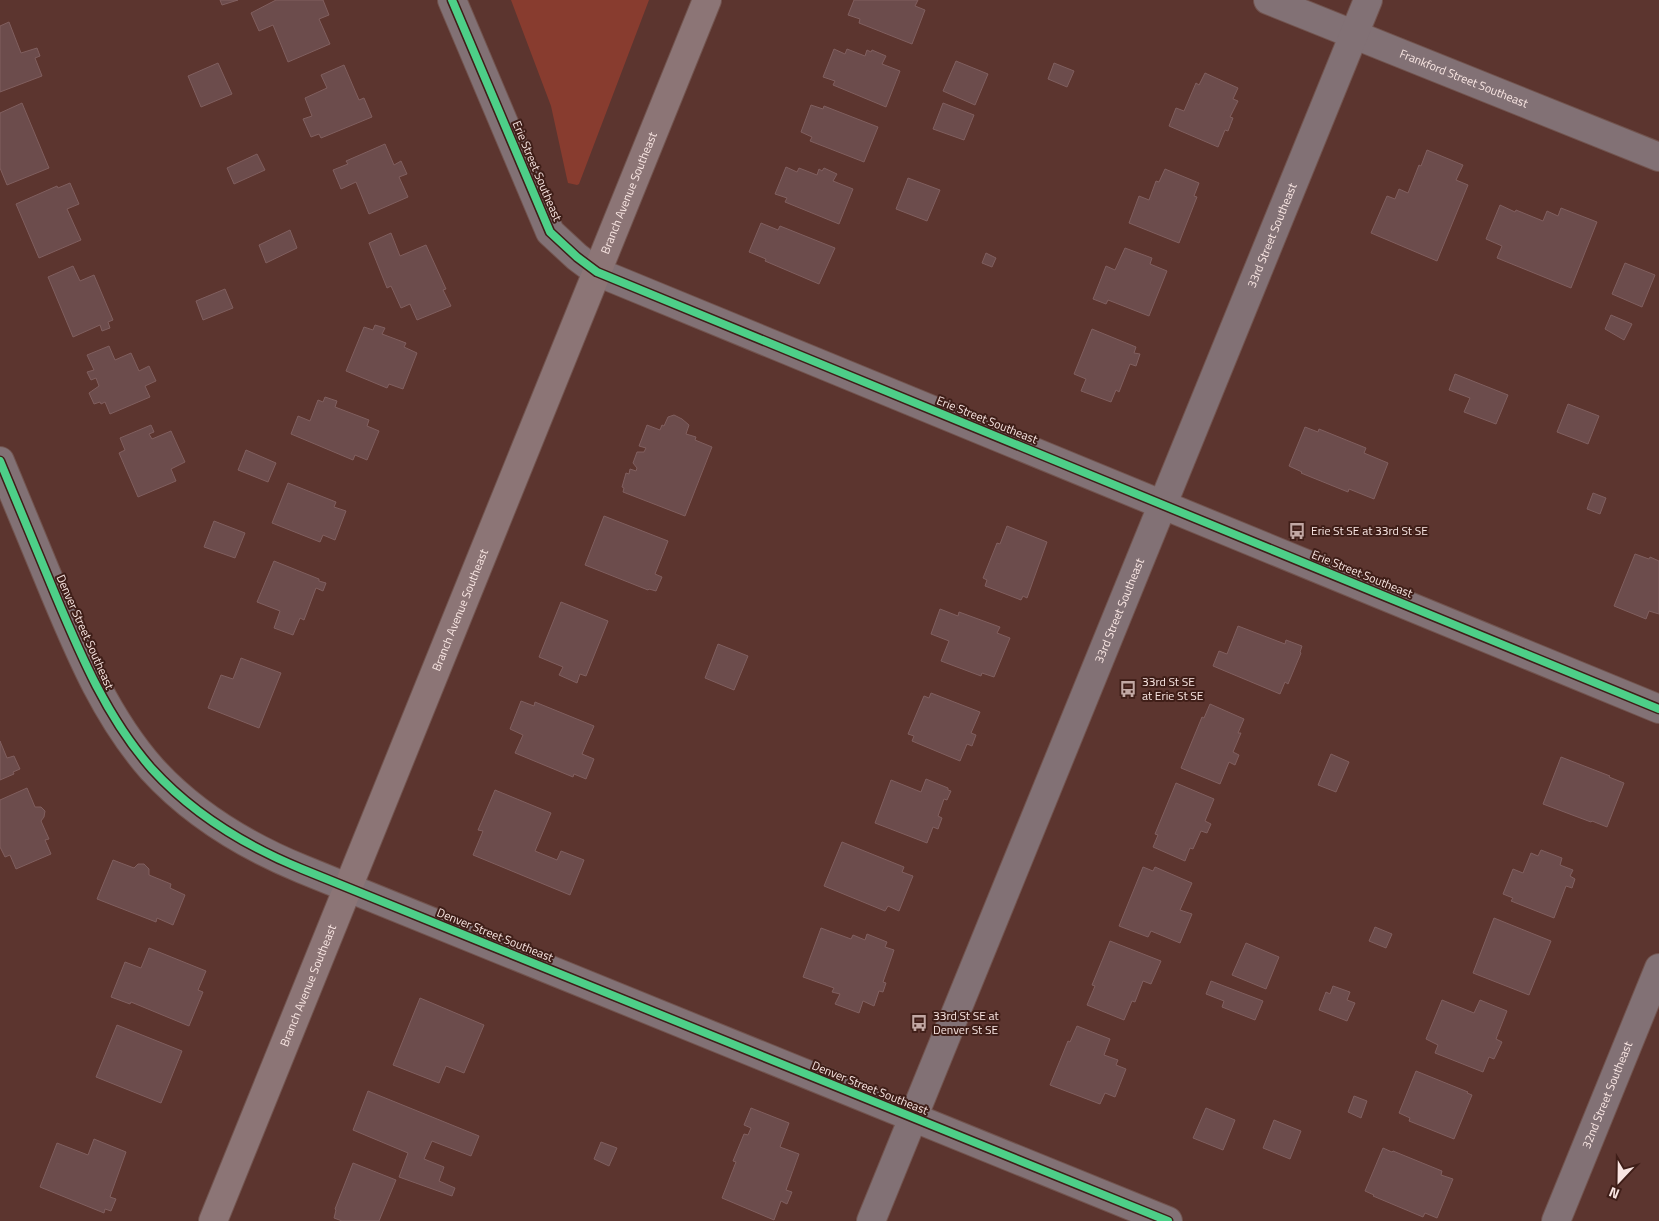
<svg xmlns="http://www.w3.org/2000/svg" width="1659" height="1221" viewBox="0 0 1659 1221" font-family="'Titillium Web',sans-serif">
  <style>
    .green { fill: #883c2f }
    .building { fill: #6c4c4c; stroke: #805f5f }
    .lines { fill: none; stroke-linecap: round; stroke-linejoin: round }
    .street-casing { stroke: #72544f; stroke-width: 30 }
    .highway-casing { stroke: #72544f; stroke-width: 30 }
    .street { stroke: #827175; stroke-width: 28 }
    .highway { stroke: #8c7576; stroke-width: 28 }
    .cycleway-casing { stroke: #3f1e18; stroke-width: 11 }
    .cycleway { stroke: #4dcf88; stroke-width: 8 }
    .labels { text-anchor: middle; stroke-width: 4; stroke-linejoin: round; paint-order: stroke }
    .street-label { font-size: 12px; fill: #f9e6e3; stroke: #3f1e18 }
    .poi-label { font-size: 12px; fill: #f9e6e3; stroke: #3f1e18; text-anchor: start }
  </style>
  <rect width="100%" height="100%" fill="#5c352f"/>
  <path class="green" d="M511 0H649L579 184 577 185 568 183 567 179 551 106Z"/>
  <path class="building" d="M220 0H238L222 5Z
    M276 0H323L329 15 319 19 330 44 288 62 273 25 259 31 251 13Z
    M854 0H918L915 6 925 10 912 44 859 23 860 19 848 15Z
    M9 22 21 53 37 48 40 56 35 58 42 76 0 92V26Z
    M834 49 845 54 847 49 865 56 867 50 871 52 872 50 886 56 882 64 900 71 886 107 833 85 835 81 823 77Z
    M956 61 988 74 975 105 943 91Z
    M218 63 232 94 201 107 188 76Z
    M1054 63 1074 71 1067 87 1048 79Z
    M344 65 359 100 364 98 372 117 321 138 319 134 311 137 303 119 312 116 305 98 327 88 321 75Z
    M1205 73 1238 88 1233 99 1238 101 1230 117 1233 118 1228 131 1225 130 1218 147 1169 126 1176 108 1184 111 1196 83 1199 85Z
    M22 103 49 168 7 185 0 168V113Z
    M943 103 974 115 964 140 933 129Z
    M811 105 823 109 824 106 878 127 864 162 810 141 812 137 801 132Z
    M385 144 394 165 401 161 407 174 399 177 408 197 369 214 356 182 341 189 333 170 348 164 346 161Z
    M1427 150 1463 165 1456 180 1468 185 1437 261 1371 233 1387 196 1395 199 1399 189 1408 193 1419 165 1421 166Z
    M257 154 265 170 234 184 227 168Z
    M786 167 797 172 799 168 817 175 819 169 822 171 824 168 837 174 833 181 853 189 839 224 785 202 787 198 775 194Z
    M1165 169 1199 183 1194 196 1197 197 1179 243 1129 223 1139 196 1149 200 1156 181 1159 182Z
    M908 178 940 190 927 221 896 209Z
    M70 183 79 204 67 209 81 240 39 258 16 204 57 186 58 188Z
    M1500 205 1515 212 1516 210 1543 221 1547 211 1558 216 1561 208 1597 222 1571 288 1497 258 1502 246 1486 239Z
    M761 223 778 230 780 226 835 248 819 284 765 261 766 259 749 252Z
    M290 230 297 248 266 263 259 245Z
    M391 233 400 256 426 245 446 289 443 290 451 306 417 320 410 304 401 308 391 286 387 288 369 243Z
    M1125 248 1152 258 1150 264 1167 271 1149 316 1108 300 1106 304 1093 299 1106 266 1115 270Z
    M986 253 996 258 992 267 982 263Z
    M1625 263 1655 275 1642 307 1612 294Z
    M73 266 80 281 94 275 113 320 108 322 110 328 102 331 100 325 73 337 48 277Z
    M225 289 233 308 203 320 196 301Z
    M1611 315 1632 324 1624 340 1605 329Z
    M375 325 385 328 382 334 406 343 404 347 417 353 403 389 389 384 387 388 346 371 364 327 373 330Z
    M1092 329 1136 347 1134 353 1140 354 1136 366 1130 364 1119 392 1116 390 1111 402 1081 391 1086 379 1074 374Z
    M109 346 115 360 131 353 139 371 149 366 156 381 145 386 150 397 110 414 105 402 101 404 100 402 94 404 89 393 99 386 96 378 91 380 87 372 94 370 87 355Z
    M1455 374 1508 395 1496 424 1464 412 1470 398 1449 390Z
    M325 397 337 401 335 407 369 420 367 426 379 431 367 460 355 455 353 460 291 434 298 416 310 421 318 400 323 402Z
    M1568 404 1599 416 1588 444 1557 432Z
    M674 415 682 419 689 425 686 434 696 437 695 440 712 447 685 516 623 492 624 488 622 487 626 473 629 474 630 469 636 471 637 468 633 463 637 452H644L646 448 639 446 647 425 660 430 662 425 664 426 668 417Z
    M151 425 154 432 149 434 152 439 171 431 185 462 171 469 176 481 138 497 119 453 125 450 120 438Z
    M1305 427 1318 432 1319 429 1366 448 1364 453 1388 463 1374 499 1349 489 1348 492 1301 473 1302 472 1289 466Z
    M246 450 276 463 268 482 238 470Z
    M288 483 336 502 334 507 346 511 335 540 323 535 320 542 272 523Z
    M1593 493 1606 498 1600 514 1587 509Z
    M604 516 668 541 655 574 662 577 656 591 649 589 648 590 585 565Z
    M214 521 245 533 235 558 204 547Z
    M1007 526 1047 542 1027 598 1023 596 1021 600 985 586 987 580 983 578 997 543 1000 544Z
    M1635 554 1649 559 1650 557 1659 561V614L1649 611 1646 619 1614 606Z
    M274 561 319 579V581L326 583 323 591 316 588 304 620 300 618 293 635 274 628 280 611 257 602Z
    M561 602 608 621 586 676 580 674 577 683 559 675 563 667 539 657Z
    M940 609 958 616 959 612 1000 627 997 633 1010 638 994 677 982 673 981 676 941 661 949 641 931 634Z
    M1238 626 1285 644 1286 640 1302 646 1300 652 1301 653 1288 684 1285 682 1280 694 1213 666 1219 651 1227 654Z
    M718 644 748 656 734 690 705 678Z
    M241 658 281 673 259 728 208 708 221 675 233 679Z
    M931 693 980 712 971 733 976 735 972 746 967 744 960 761 912 741 914 736 908 734 924 696 929 698Z
    M521 701 534 706 535 702 594 726 582 754 594 759 586 779 574 774 573 777 515 753 523 735 510 729Z
    M1210 704 1244 719 1238 733H1241L1233 752 1239 755 1235 765 1229 762 1220 784 1181 768 1202 717 1204 718Z
    M0 741 7 758 14 756 20 769 13 772 14 774 0 780Z
    M1331 754 1349 762 1336 792 1318 785Z
    M1561 757 1610 776 1609 777 1624 783 1607 827 1592 821 1591 822 1543 804Z
    M926 779 948 788V790L951 791 947 800 944 799 938 816 942 818 938 829 933 827 927 843 875 823 891 780 921 792Z
    M1176 783 1214 799 1205 821 1211 824 1207 833 1201 831 1193 849 1190 848 1185 861 1153 847 1158 835 1155 834Z
    M27 788 35 807H41L45 811 44 817 41 821 49 839 45 840 51 854 16 869 10 855 5 857 0 847V800Z
    M495 790 551 813 535 851 557 860 561 851 584 860 570 895 473 855 483 831 478 830Z
    M842 842 904 867 902 872 913 876 899 911 888 906 885 911 824 886Z
    M1541 850 1562 858 1560 865 1573 870 1570 876 1575 879 1572 888 1566 886 1554 918 1511 901 1513 898 1503 894 1513 869 1523 873 1531 853 1538 856Z
    M113 860 134 868 138 864H144L149 869V875L171 884 170 888 185 895 173 925 157 918 156 922 97 899Z
    M1143 867 1153 871 1155 867 1192 883 1180 910 1192 914 1180 943 1151 931 1148 937 1119 926Z
    M1494 918 1551 941 1529 995 1473 973Z
    M1375 927 1392 934 1386 948 1369 941Z
    M821 928 851 939 853 935 865 940 867 934 887 942 885 947 894 950 883 982 886 983 883 992 879 991 874 1006 863 1001 859 1013 835 1004 840 994 832 992 834 988 803 977Z
    M1110 941 1161 961 1151 984 1143 981 1135 1002 1132 1001 1124 1020 1087 1005 1095 986 1092 985Z
    M1246 943 1279 957 1266 989 1232 975Z
    M149 948 206 971 198 990 203 992 189 1026 131 1002 130 1004 111 997 125 962 141 968Z
    M1211 981 1263 1001 1255 1020 1222 1007 1224 1001 1206 994Z
    M1333 986 1350 992 1347 1000 1355 1003 1347 1021 1319 1010 1326 992 1330 994Z
    M420 998 484 1025 464 1073 446 1066 439 1083 393 1065Z
    M1442 1000 1474 1013 1480 1000 1507 1011 1496 1039 1502 1042 1494 1059 1489 1057 1483 1072 1435 1053 1438 1045 1426 1039Z
    M117 1025 182 1051 161 1103 96 1077Z
    M1077 1026 1110 1039 1104 1055 1118 1060 1116 1065 1126 1069 1115 1097 1105 1093 1100 1104 1050 1085 1068 1041 1070 1042Z
    M1416 1071 1468 1092 1467 1093 1472 1095 1454 1139 1409 1121 1410 1118 1399 1113Z
    M368 1091 479 1136 471 1156 432 1141 424 1159 444 1167 439 1181 455 1188 452 1196 399 1177 408 1153 353 1130Z
    M1354 1096 1367 1101 1361 1118 1348 1112Z
    M751 1108 789 1123 780 1147 799 1154 786 1190 792 1192 787 1204 781 1201 774 1220 722 1198 736 1162 733 1161 744 1134 748 1135 751 1128 744 1125Z
    M1206 1108 1235 1120 1223 1150 1193 1138Z
    M1274 1120 1301 1131 1290 1159 1263 1148Z
    M94 1139 126 1152 110 1197 116 1199 111 1211 105 1209 104 1213 40 1187 57 1143 88 1155Z
    M601 1142 617 1148 609 1166 594 1159Z
    M1383 1148 1392 1152 1393 1151 1442 1171 1441 1175 1453 1179 1437 1218 1425 1213 1423 1217 1373 1196 1374 1195 1365 1191Z
    M353 1163 396 1180 379 1221H342L334 1218 336 1210 335 1209Z"/>
  <g class="lines">
    <g class="street-casing">
      <g id="street">
        <path d="M452 0 550 232 577 257 597 272 1659 709"/>
        <path id="s1" d="M1268 0 1659 157"/>
        <path d="M0 461C18 505 37 550 55 594 81 656 107 718 152 769 193 814 246 846 302 869L1168 1221"/>
        <path id="s2" d="M871 1221 1368 0"/>
        <path id="s3" d="M1556 1221 1659 968"/>
      </g>
    </g>
    <g class="highway-casing">
      <g id="highway">
        <path id="s4" d="M213 1221 707 0"/>
      </g>
    </g>
    <use href="#street" class="street"/>
    <use href="#highway" class="highway"/>
    <g class="cycleway-casing">
      <path id="cycleway" d="M452 0 550 232 577 257 597 272 1659 709
        M0 461C18 505 37 550 55 594 81 656 107 718 152 769 193 814 246 846 302 869L1168 1221"/>
    </g>
    <use href="#cycleway" class="cycleway"/>
  </g>
  <defs>
    <g id="bus-bare" transform="scale(1.35)"><path d="M-5-6H5V4H4V6H2V4H-2V6H-4V4H-5ZM-3.5-4V0h7V-4ZM-3.5 1.2v1.5H-2V1.2ZM2 1.2v1.5H3.5V1.2Z" fill="#c2a8a4" stroke="#3f1e18" stroke-width="2.5" paint-order="stroke"/></g>
  </defs>
  <g fill-rule="evenodd">
    <use href="#bus-bare" x="1297" y="531"/>
    <use href="#bus-bare" x="1128" y="689"/>
    <use href="#bus-bare" x="919" y="1023"/>
  </g>
  <g class="labels">
    <g class="street-label">
      <text dy="4" stroke="none"><textPath href="#s1" startOffset="211">Frankford Street Southeast</textPath></text>
      <text transform="translate(537 171) rotate(67)" y="4">Erie Street Southeast</text>
      <text dy="4" stroke="none"><textPath href="#s4" startOffset="1109">Branch Avenue Southeast</textPath></text>
      <text dy="4" stroke="none"><textPath href="#s2" startOffset="1064">33rd Street Southeast</textPath></text>
      <text transform="translate(987 420) rotate(22)" y="4">Erie Street Southeast</text>
      <text transform="translate(1362 574) rotate(22)" y="4">Erie Street Southeast</text>
      <text dy="4" stroke="none"><textPath href="#s2" startOffset="659">33rd Street Southeast</textPath></text>
      <text dy="4" stroke="none"><textPath href="#s4" startOffset="659">Branch Avenue Southeast</textPath></text>
      <text transform="translate(85 632) rotate(66)" y="4">Denver Street Southeast</text>
      <text transform="translate(495 935) rotate(22)" y="4">Denver Street Southeast</text>
      <text dy="4" stroke="none"><textPath href="#s4" startOffset="254">Branch Avenue Southeast</textPath></text>
      <text transform="translate(870 1088) rotate(22)" y="4">Denver Street Southeast</text>
      <text dy="4" stroke="none"><textPath href="#s3" startOffset="136">32nd Street Southeast</textPath></text>
    </g>
    <g class="poi-label">
      <text x="1311" y="535">Erie St SE at 33rd St SE</text>
      <text x="1142" y="686">33rd St SE<tspan x="1142" dy="14">at Erie St SE</tspan></text>
      <text x="933" y="1020">33rd St SE at<tspan x="933" dy="14">Denver St SE</tspan></text>
    </g>
  </g>
  <g transform="translate(1619 1181) rotate(202)" stroke="#3f1e18" stroke-width="4" paint-order="stroke">
  <path d="M0-4L9 19L0 12L-9 19Z" fill="#f9e6e3"/>
  <text y="-8" font-size="14" font-weight="bold" text-anchor="middle" fill="#f9e6e3">N</text>
  </g>
</svg>
